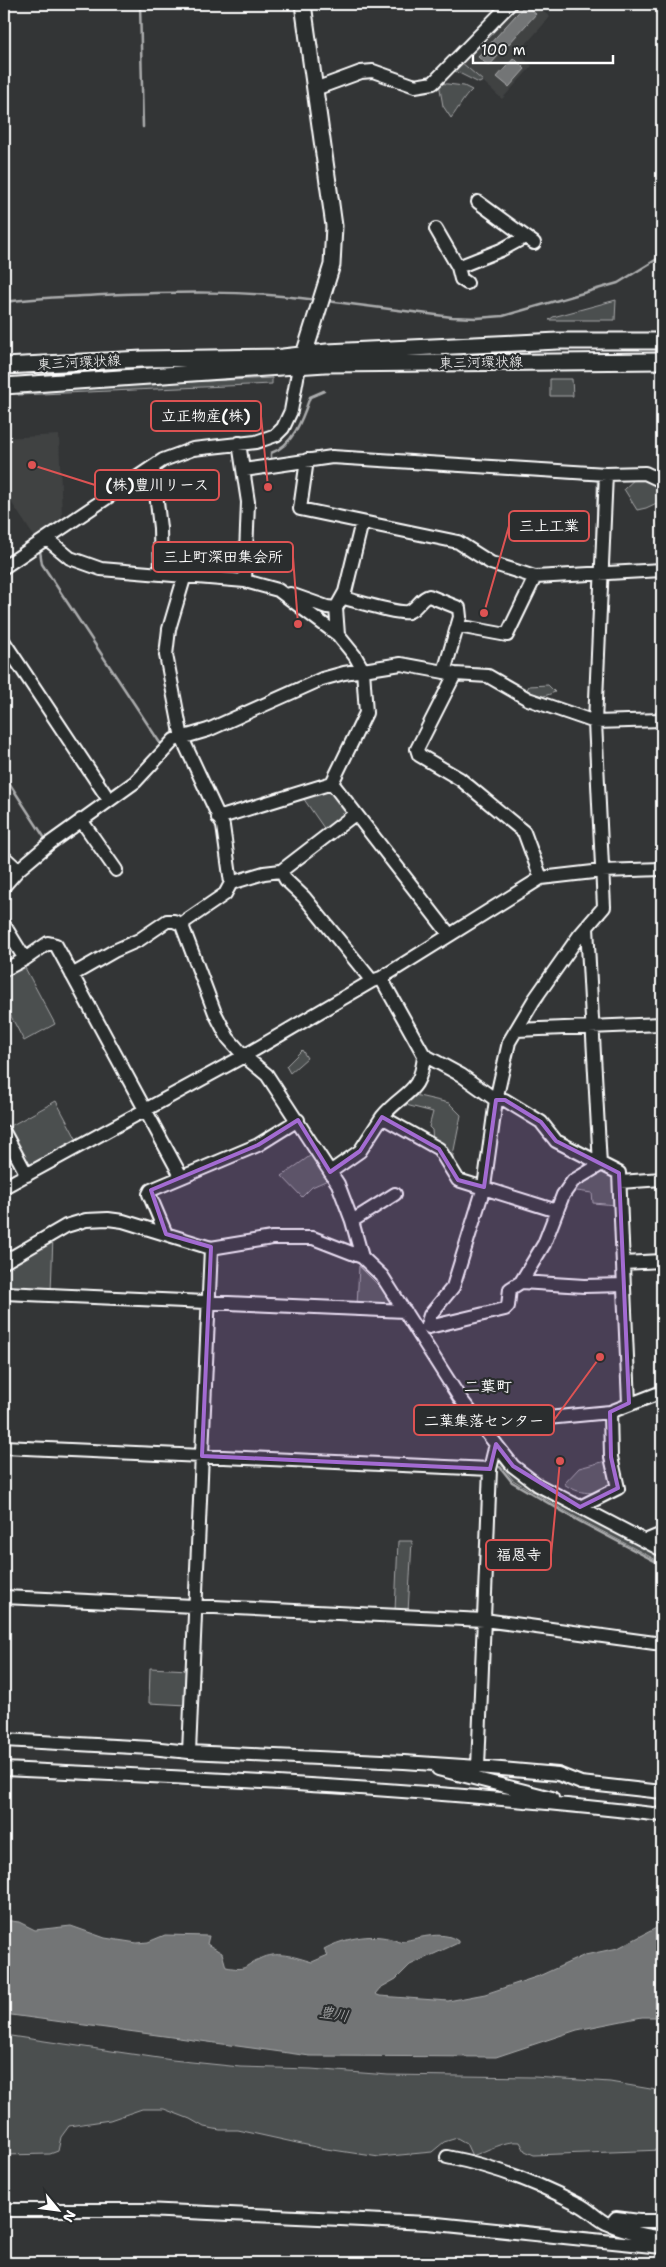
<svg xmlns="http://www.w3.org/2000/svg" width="666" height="2267" viewBox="0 0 666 2267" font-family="'Shantell Sans','Klee One',sans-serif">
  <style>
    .built { fill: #404243 }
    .green { fill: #4c4f50; stroke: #a6a7a8 }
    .water { fill: #737576; stroke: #abacad }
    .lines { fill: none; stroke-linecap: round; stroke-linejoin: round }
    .stream { stroke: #abacad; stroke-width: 2.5 }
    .minor-casing { stroke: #fff; stroke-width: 16 }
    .major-casing { stroke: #fff; stroke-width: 19 }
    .minor { stroke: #2a2d2e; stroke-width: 12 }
    .major { stroke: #2a2d2e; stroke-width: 15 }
    .marked { fill: #a36bd2; fill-opacity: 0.2; stroke: #a36bd2; stroke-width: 4; stroke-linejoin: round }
    .labels { text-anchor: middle; stroke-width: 4.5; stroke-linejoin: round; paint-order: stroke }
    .street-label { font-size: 14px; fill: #fff; stroke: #2a2d2e }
    .water-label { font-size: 15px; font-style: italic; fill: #b2b3b4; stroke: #2a2d2e }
    .quarter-label { font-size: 16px; font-weight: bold; fill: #fff; stroke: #2a2d2e }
    .leader { fill: none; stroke: #de5353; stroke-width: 2 }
    .callout-dot { fill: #de5353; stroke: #2a2d2e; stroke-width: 2 }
    .callout { fill: #2a2d2e; stroke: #de5353; stroke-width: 2 }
    .callout-label { font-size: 15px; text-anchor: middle; font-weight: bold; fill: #fff }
  </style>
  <rect width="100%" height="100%" fill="#333536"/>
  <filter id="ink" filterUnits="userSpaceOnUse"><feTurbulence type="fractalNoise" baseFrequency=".02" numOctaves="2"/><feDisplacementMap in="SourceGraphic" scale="10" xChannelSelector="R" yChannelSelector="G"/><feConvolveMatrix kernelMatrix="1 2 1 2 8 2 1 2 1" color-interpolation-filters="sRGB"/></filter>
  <g filter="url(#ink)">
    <path class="built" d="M518 4H534L550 17 518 53 532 66 502 99 462 62Z
      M59 435 62 518 37 537 33 535 4 491V438Z"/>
    <path class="green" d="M461 62 483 81 479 83 453 70Z
      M439 83 464 86 472 90C463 98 459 108 451 118L443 106Z
      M616 300 615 320H549L553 317Z
      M272 378V384L18 395 17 390Z
      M550 379H572L573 396H550Z
      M637 477 660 485 661 501 646 508 637 510 624 489Z
      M548 685 555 692C543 697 537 699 525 693L529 686Z
      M328 787 348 810V814L326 831 301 795Z
      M23 964 55 1024 24 1041 4 1003V974Z
      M302 1050 307 1058 290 1073 286 1066Z
      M410 1094 449 1103 461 1115 452 1160 433 1141 432 1130 429 1127 433 1112 398 1103Z
      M56 1101 78 1142 27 1170 5 1129Z
      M314 1153 330 1179 312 1187 302 1197 282 1176Z
      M599 1169C619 1175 615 1188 616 1205L593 1203 592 1193 569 1190Z
      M53 1236 51 1292 4 1290V1265Z
      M359 1266 392 1299V1307L357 1306Z
      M501 1459 662 1554V1563L579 1519 513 1480 499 1462Z
      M606 1461 612 1487C595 1495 580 1495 564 1484L579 1468Z
      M398 1541H412L408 1612 395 1611Z
      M150 1668 189 1670 187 1705 149 1703Z
      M4 2035 172 2060 240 2067 311 2069 388 2075 534 2077 610 2082 662 2091V2150L534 2155 525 2151 520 2142C504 2140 487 2151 472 2156L466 2143 457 2138 444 2142 432 2152 379 2157 320 2148 238 2130H220L204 2127 190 2119 164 2109H142L110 2120 69 2126 61 2137 58 2151 50 2154 4 2155Z"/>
    <path class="water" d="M525 5 536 14 489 66 478 57Z
      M514 58 525 69 509 87 497 77Z
      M4 1920 19 1922 35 1930 71 1926 105 1938 137 1943 148 1942 165 1935 209 1936 207 1944 222 1953 226 1967C248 1971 242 1967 259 1959 276 1950 295 1957 312 1962L328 1955 324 1949C344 1938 377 1931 399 1942 416 1939 442 1929 458 1941V1943L410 1965 396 1979 380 1988 375 1994 380 1996 448 2001 485 1994 539 1976 585 1955 618 1948 662 1925V2017H642L577 2030 496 2057 310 2056 4 2014Z"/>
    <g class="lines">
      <path class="stream" d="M140 4 143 127
        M327 301 452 317 477 318 503 316 618 283 662 256
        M4 302C37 297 70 297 103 295 174 292 246 290 317 300
        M271 457V453C294 445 303 417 310 397L324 391
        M410 468 598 480 596 569
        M40 551 42 564 162 746 163 744
        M168 738 175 729
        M4 775 46 840
        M500 1467 512 1482 579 1521 662 1565"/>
      <g class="minor-casing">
        <path id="minor" d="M315 89 361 72 373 71 415 86 433 83 510 4
          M478 202 534 243
          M436 229 458 267 461 279 467 283
          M458 267 501 250 525 237
          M239 443 248 502 245 581
          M307 460 300 509 458 542 491 563 535 577 662 570
          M153 467 160 528 161 574
          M244 470 332 457 606 474 645 473 662 481
          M606 474 595 722 604 907 579 936 534 1000 509 1042 496 1100 484 1187 453 1287 430 1315 427 1325 429 1327 505 1309 508 1306 510 1289 521 1282 584 1286 624 1285
          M47 539 70 558 101 569 245 581 278 590 338 635
          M4 567 163 460 193 449 256 442 276 435 283 428 291 411 299 367
          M185 575 169 629 166 655 182 738 223 826 231 883 225 894 184 922 183 928 215 1013 228 1038 244 1056 267 1075 338 1184 352 1221 362 1257
          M290 594 327 607 336 608 345 592 362 522
          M343 598C357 601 396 614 408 612 417 609 420 598 429 596L459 608 460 617 444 672
          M458 626 507 635 535 577
          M4 642 109 800
          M455 674 417 749 419 755 460 779 524 832 541 878
          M332 783 449 934
          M218 818 332 783 366 713 363 670 355 656 338 635 336 608
          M81 820 116 870
          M4 857 18 870
          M281 871 286 880 304 897 372 981
          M231 883 264 873 281 871 355 814
          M4 886 18 870 50 843 135 782 174 740 208 730 322 679 344 673 401 664 455 674 488 676 528 699 595 722 662 720
          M4 925 25 959
          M587 927 600 1165
          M4 970 25 959 48 943 56 945 181 1176
          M72 975 114 951 139 940 167 921H174L183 925
          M381 978 424 1055 461 1075 496 1100H505L541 1122 556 1141 619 1173 629 1403
          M516 1030 662 1024
          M382 1117C403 1091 421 1095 424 1055
          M4 1132 27 1175
          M330 1172 360 1151 382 1117 439 1149 458 1180 557 1211
          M620 1182 662 1179
          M4 1187 244 1056 372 981 381 978 541 878 602 871 662 869
          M352 1221 395 1194
          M166 1234 149 1194 151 1190 258 1145 298 1120
          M4 1262 66 1226 86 1220 108 1219 123 1221 211 1248 272 1238H313L362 1257 382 1276 459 1397 513 1466 538 1485 662 1550
          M623 1263 662 1261
          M521 1282 544 1244 563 1195 573 1181 600 1165
          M4 1293 405 1311
          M486 1429 516 1421 610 1412 662 1392
          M4 1447 490 1469
          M580 1507 618 1488 611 1457 610 1412
          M645 1541 662 1534
          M4 1597 484 1620 662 1644
          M4 1740 151 1748 189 1752 404 1762 478 1767 558 1774 581 1783 662 1792
          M189 1752 211 1248
          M478 1767 490 1469 496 1444
          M4 1769C224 1779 444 1790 662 1815
          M438 1769 552 1798
          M447 2157C493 2166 536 2182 578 2204 589 2209 596 2218 606 2223 624 2231 643 2235 662 2238
          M4 2210H145L427 2223 662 2247
          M614 2226 612 2223 616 2218 639 2221H662"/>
      </g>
      <g class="major-casing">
        <path id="major" d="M302 361 332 265 334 226 303 4
          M4 366 143 359 283 357 327 352 558 341H662
          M4 386 325 364 662 361"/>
      </g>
      <use href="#minor" class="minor"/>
      <use href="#major" class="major"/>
    </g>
  </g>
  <path class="marked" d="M496 1100H505L541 1122 556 1141 619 1173 629 1403 610 1412 611 1457 618 1488 580 1507 513 1466 496 1444 490 1469 202 1456 211 1247 166 1234 151 1190 258 1145 298 1120 330 1172 360 1151 382 1117 439 1149 458 1180 484 1187Z"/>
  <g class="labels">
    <g class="street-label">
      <text transform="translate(79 362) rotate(-3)" y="5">東三河環状線</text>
      <text transform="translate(481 362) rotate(-1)" y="5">東三河環状線</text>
    </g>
    <g class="water-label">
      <text transform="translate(334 2014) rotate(9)" y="5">豊川</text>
    </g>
    <g class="quarter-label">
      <text x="488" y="1392">二葉町</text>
    </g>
  </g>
  <path class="leader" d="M268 487L261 416M32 465L95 485M484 613L509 526M298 624L293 557M600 1357L554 1420M560 1461L551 1555"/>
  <g class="callout-dot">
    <circle cx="268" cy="487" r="5"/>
    <circle cx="32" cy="465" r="5"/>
    <circle cx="484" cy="613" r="5"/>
    <circle cx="298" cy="624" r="5"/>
    <circle cx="600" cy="1357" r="5"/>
    <circle cx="560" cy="1461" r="5"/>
  </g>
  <g class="callout">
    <rect x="151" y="401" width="110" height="30" rx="5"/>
    <rect x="95" y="470" width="124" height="30" rx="5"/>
    <rect x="509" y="511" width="80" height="30" rx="5"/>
    <rect x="153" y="542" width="140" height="30" rx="5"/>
    <rect x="414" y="1405" width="140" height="30" rx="5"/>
    <rect x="486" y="1540" width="65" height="30" rx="5"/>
  </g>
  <g class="callout-label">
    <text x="206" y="421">立正物産(株)</text>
    <text x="157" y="490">(株)豊川リース</text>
    <text x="549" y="531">三上工業</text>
    <text x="223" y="562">三上町深田集会所</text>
    <text x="484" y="1426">二葉集落センター</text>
    <text x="519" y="1560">福恩寺</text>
  </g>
  <rect width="666" height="2267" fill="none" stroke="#2a2d2e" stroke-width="20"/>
  <rect x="10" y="10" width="646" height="2247" fill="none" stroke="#fff" stroke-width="2" filter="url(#ink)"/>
  <g transform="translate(58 2210) rotate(119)" stroke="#2a2d2e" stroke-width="4" paint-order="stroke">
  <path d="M0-4L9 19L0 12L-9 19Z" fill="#ffffff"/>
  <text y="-8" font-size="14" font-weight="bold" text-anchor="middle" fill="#ffffff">N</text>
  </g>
  <path d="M473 55v8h140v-8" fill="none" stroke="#ffffff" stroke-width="2.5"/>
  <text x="481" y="55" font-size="15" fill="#ffffff" stroke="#2a2d2e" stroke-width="4" paint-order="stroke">100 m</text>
</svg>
